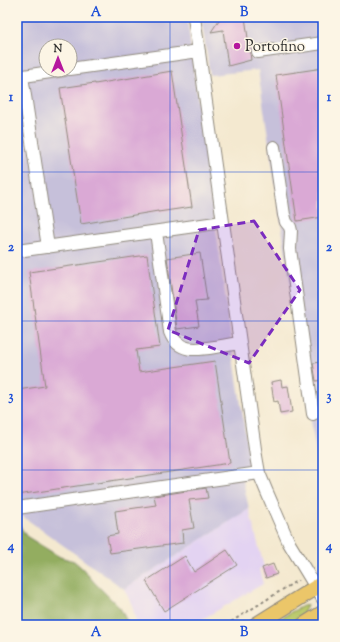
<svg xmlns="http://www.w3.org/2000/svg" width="340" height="642" viewBox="0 0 340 642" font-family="'Sorts Mill Goudy',serif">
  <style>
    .built { fill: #e3d3f2 }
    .industrial { fill: #c6c0da; fill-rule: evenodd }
    .green { fill: #bac96c; stroke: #727a4c }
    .forest { fill: #93ad60; stroke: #5f6c46 }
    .building { fill: #daa9d5 }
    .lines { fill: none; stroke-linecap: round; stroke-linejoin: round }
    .minor-casing { stroke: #908a7e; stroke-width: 14 }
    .major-casing { stroke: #908a7e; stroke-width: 17 }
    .path { stroke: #908a7e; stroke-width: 2; stroke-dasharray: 3 3; stroke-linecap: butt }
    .minor { stroke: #fff; stroke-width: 12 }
    .major { stroke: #ebc669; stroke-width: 15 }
    .marked { fill: #7b2cbf; fill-opacity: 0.2; stroke: #7b2cbf; stroke-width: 3; stroke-dasharray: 8 5; stroke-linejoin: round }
    .grid { fill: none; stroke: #1d4ed8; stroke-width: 1; stroke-opacity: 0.55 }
    .poi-dot { fill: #b5179e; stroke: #fcf5e5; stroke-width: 1.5 }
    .labels { text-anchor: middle; stroke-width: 3; stroke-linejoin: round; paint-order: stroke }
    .poi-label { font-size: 15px; fill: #2b2b2b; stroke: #fcf5e5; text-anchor: start }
    .neatline { fill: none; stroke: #1d4ed8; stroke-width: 1.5 }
    .grid-label { font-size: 13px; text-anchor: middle; font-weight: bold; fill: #1d4ed8 }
  </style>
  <rect width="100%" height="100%" fill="#fcf5e5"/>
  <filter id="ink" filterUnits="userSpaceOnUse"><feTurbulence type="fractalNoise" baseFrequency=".025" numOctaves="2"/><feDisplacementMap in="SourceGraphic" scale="8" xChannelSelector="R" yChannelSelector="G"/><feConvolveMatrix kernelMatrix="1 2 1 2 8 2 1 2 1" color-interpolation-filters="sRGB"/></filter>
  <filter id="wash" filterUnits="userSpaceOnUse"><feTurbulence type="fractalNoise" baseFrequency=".012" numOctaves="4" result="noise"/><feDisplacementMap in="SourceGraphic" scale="16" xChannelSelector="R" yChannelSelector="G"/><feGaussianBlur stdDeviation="0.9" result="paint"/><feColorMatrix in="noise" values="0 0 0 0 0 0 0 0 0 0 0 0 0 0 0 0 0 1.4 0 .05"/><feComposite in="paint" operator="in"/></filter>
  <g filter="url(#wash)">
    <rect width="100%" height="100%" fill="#f4e9d0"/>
    <path class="built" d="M249 509 264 567 259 569 263 584 192 625H137L132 605 124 589Z"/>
    <path class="industrial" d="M17 17H187L193 65 231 338 252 477 243 481 249 509 124 589 18 513H17ZM46 46H70V70H46Z
      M201 17H323V500L258 70 210 75Z"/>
    <path class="green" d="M307 604C305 613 297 624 287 625 282 626 276 625 270 625L291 612Z"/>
    <path class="forest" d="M17 521 26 536 60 557 74 561 83 569 94 582 120 608 129 625H17Z"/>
    <g id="blocks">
      <path class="building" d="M221 17H245L251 60 228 66 223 30 211 32Z
        M323 68V217L297 221 276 75Z
        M172 71 192 207 158 212V211L81 224 60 88 95 83V84Z
        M200 253 207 300 195 301 199 326 177 329 167 258Z
        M147 255 160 347 136 350 139 372 215 361 230 463 17 495V390L45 386 29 272Z
        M323 362V380L316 381 313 363Z
        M281 380 282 387 288 386 292 412 280 414 278 401 274 402 271 382Z
        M206 488 208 498 189 500 194 528 182 530 183 543 110 553 107 536 118 534 115 511 156 505 154 496Z
        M227 550 237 565 164 611 146 581 185 556 194 572Z
        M273 564 277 574 266 578 262 568Z"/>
    </g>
  </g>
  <g filter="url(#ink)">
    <use href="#blocks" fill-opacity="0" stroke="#908a7e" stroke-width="1"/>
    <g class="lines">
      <g class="minor-casing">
        <path id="minor" d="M194 17 256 456 259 473 266 490 289 543 323 599
          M258 52 323 43
          M70 69 199 51
          M22 76 48 247
          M17 77 64 70
          M274 147 284 215 286 222 290 227 291 231 290 249 313 414
          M156 232 170 332C178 353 197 350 215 347 223 346 232 344 240 343
          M17 251 223 222
          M17 508 259 473"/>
      </g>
      <g class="major-casing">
        <path id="major" d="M256 625 323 583
          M304 625 323 613"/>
      </g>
      <path class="path" d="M318 567 323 564
        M226 625 298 580"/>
      <use href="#minor" class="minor"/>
      <use href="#major" class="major"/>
    </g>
  </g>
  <path class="marked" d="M254 221 300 290 249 363 168 330 199 230Z"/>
  <path class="grid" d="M170 17V625M17 172H323M17 321H323M17 470H323"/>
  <circle class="poi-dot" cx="237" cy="46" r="4"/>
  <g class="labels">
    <g class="poi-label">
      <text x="245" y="51">Portofino</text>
    </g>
  </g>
  <rect width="340" height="642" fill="none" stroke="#fcf5e5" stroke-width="44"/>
  <g transform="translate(58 58)"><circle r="19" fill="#fcf5e5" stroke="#a8a49b"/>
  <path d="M0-3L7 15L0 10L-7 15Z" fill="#b5179e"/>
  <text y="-6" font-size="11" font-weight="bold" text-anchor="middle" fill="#2b2b2b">N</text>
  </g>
  <rect x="22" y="22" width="296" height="598" class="neatline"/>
  <g class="grid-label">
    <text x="96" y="16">A</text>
    <text x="244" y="16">B</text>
    <text x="11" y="101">1</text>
    <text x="329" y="101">1</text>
    <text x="11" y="251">2</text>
    <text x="329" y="251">2</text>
    <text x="11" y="400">3</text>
    <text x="329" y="400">3</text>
    <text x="11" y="550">4</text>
    <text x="329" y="550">4</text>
    <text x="96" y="636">A</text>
    <text x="244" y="636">B</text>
  </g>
</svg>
